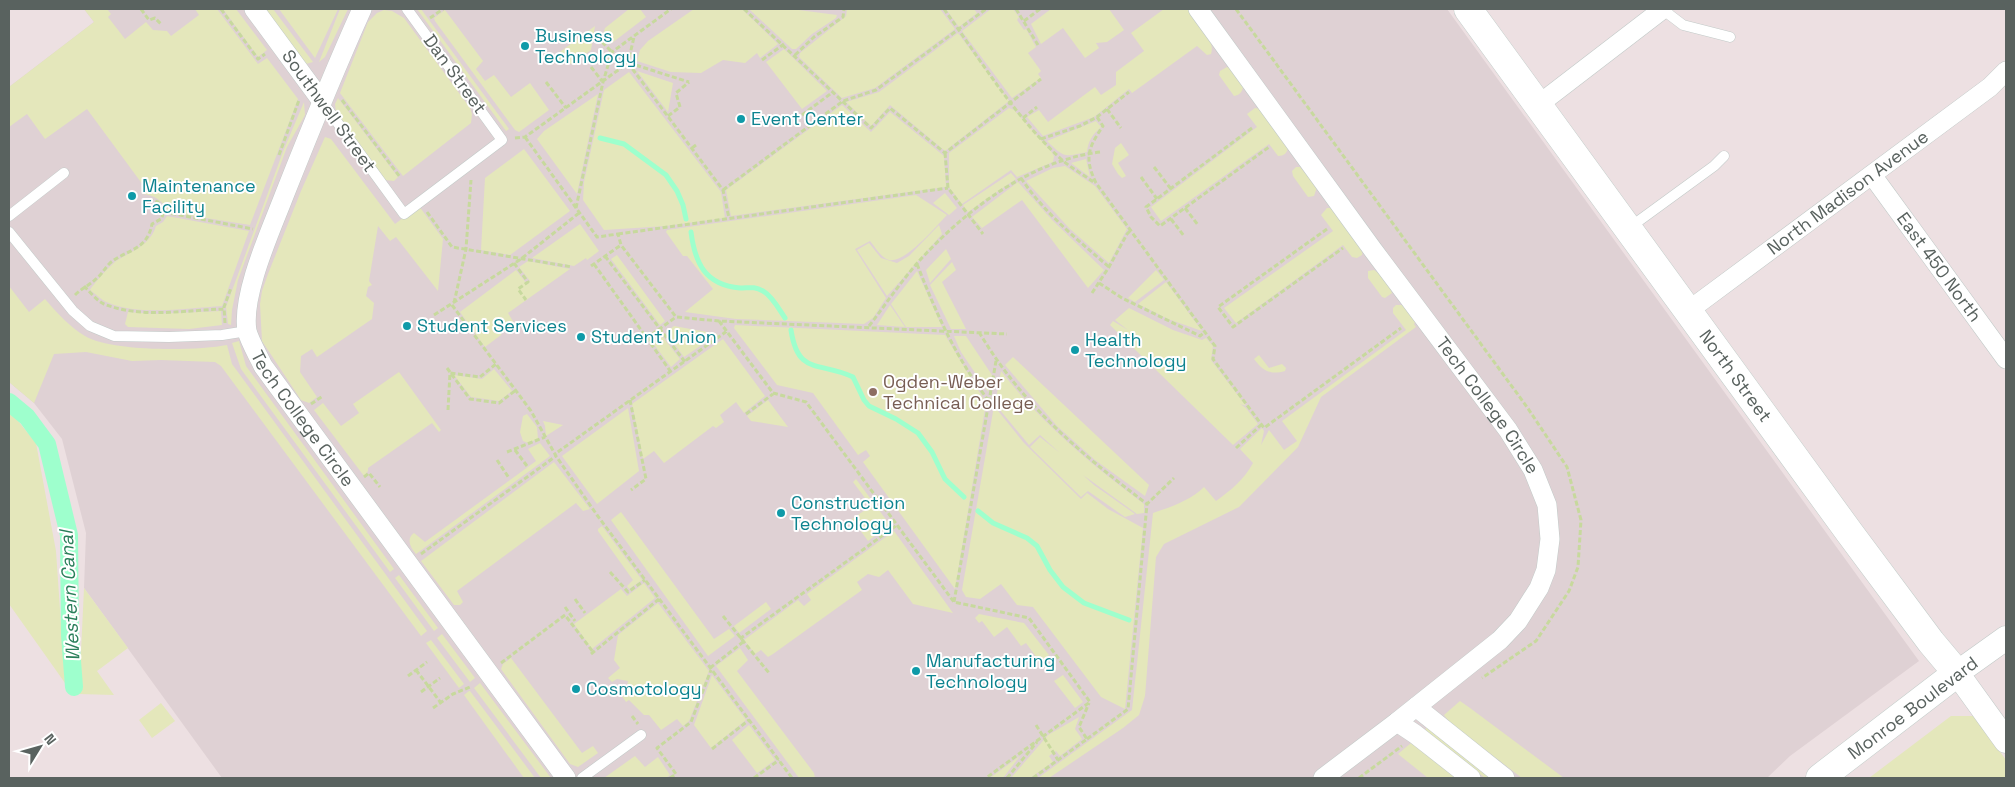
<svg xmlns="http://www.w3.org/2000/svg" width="2015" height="787" viewBox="0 0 2015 787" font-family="'Space Grotesk',sans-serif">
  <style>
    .education { fill: #dfd1d4 }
    .green { fill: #e4e7bb }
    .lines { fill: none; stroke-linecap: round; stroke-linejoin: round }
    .stream { stroke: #9effcd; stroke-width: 5 }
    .canal { stroke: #9effcd; stroke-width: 18 }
    .service-casing { stroke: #c2cac8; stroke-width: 11 }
    .minor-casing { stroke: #c2cac8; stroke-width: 20 }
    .tertiary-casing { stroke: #c2cac8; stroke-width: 25 }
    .secondary-casing { stroke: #c4cecb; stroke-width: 29 }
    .path { stroke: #c7d99d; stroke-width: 3; stroke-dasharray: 5 2.5; stroke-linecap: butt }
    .service { stroke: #fff; stroke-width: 10 }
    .minor { stroke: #fff; stroke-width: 19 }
    .tertiary { stroke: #fff; stroke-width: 24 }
    .secondary { stroke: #fff; stroke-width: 28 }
    .path-bridge { stroke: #c7d99d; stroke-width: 3; stroke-dasharray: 5 2.5; stroke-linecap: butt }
    .culture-dot { fill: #0f9aa8; stroke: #fff; stroke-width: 2 }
    .education-dot { fill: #8d6e63; stroke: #fff; stroke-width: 2 }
    .labels { text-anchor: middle; stroke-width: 4; stroke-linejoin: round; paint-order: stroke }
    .culture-label { font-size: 18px; fill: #0d838f; stroke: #fff; text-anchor: start }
    .street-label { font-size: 18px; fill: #59625f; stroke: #fff }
    .education-label { font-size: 18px; fill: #785e54; stroke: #fff; text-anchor: start }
    .water-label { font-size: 19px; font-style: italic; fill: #2a7f5a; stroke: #fff }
  </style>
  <rect width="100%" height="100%" fill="#ede0e2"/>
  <path class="education" d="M84 9H1447L1919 661 1790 756 1767 778H222L84 588 86 533 62 439 34 403 9 382V87L94 22Z"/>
  <path class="green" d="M84 9H107L111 14 108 17 125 39 146 22 153 30 167 31 171 36 199 15 195 9H217L258 64 267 58 298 99 250 225 168 212C163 200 154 195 142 194L143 185 87 109 45 139 27 114 9 127V87L94 22Z
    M223 9H236L267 50 258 57Z
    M258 9H273L313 62 306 64Z
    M279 9H338L315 58Z
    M340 9H348L325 57 319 62Z
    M417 9H421L509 129 506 131Z
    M629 9H640L646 17 612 43 603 34 605 28Z
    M694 9H742L778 44 760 58 757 53 745 63 723 60 701 73 671 72 637 61 640 50 648 41Z
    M749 9H791L837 15 836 18 812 34 796 49H792Z
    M847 9H940L955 29 875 88 842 98 799 57 800 53 846 16Z
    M946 9H974L977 13 959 27Z
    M991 9H1013L1019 17 1017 20 1024 30 1026 29 1036 47 1028 53 1041 71 1038 74 1041 78 1012 98 962 31Z
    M1051 9H1109L1124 30 1107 42 1096 43 1099 48 1085 58 1063 28 1041 44 1031 24Z
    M1164 9H1189C1197 21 1216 38 1211 54L1207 55 1197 46 1132 93 1129 89 1094 117 1043 136 1027 117 1039 110 1048 122 1095 87 1101 95 1116 85V72L1144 51 1131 33Z
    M384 10 392 11 404 18 470 108 472 114 471 123 403 176 340 93 368 22 377 13Z
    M445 10 483 61 476 69 485 81 494 75 511 97 530 83 549 110 519 132 515 130 435 21 434 18Z
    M595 26 591 50 573 64 549 60Z
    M958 33 1009 101 945 151 890 105 871 126 846 102 879 92Z
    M784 49 827 91 802 109 766 62Z
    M1227 67 1232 70 1243 87C1242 92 1240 95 1234 96L1219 75 1220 71Z
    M637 71 673 83 668 112Z
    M629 72 721 192 725 218 666 226 604 230 583 200 584 182 604 90Z
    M598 94 577 194 537 139 544 131Z
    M338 98 398 177 394 181 385 180 336 112 335 104Z
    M304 102 305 115 287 147 238 280 232 310 231 325 228 324 226 307 284 149Z
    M842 105 871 132 890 112 944 156 946 187 731 216 726 190Z
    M1009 108 1014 110 1051 151 1054 156 1053 162 1017 177 1011 170 962 204 949 187V153Z
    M1255 108 1260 109 1288 148C1287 153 1284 156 1278 156L1269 144 1161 221 1151 207 1257 127 1247 114Z
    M1096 121 1101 127C1093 134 1088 141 1087 152 1063 157 1065 158 1047 141Z
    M325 137 331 139 395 224 419 206 443 239 438 291 396 237 390 241 378 226 369 281 372 285 368 287 366 296 374 303 372 319 317 357 312 349 301 356 300 372 317 397 309 403 301 400 262 341 260 304 262 291 268 274 301 191Z
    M1121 143 1129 155 1118 163 1126 176 1122 178 1118 174 1112 164 1115 148Z
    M524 149 570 211 510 255 481 250 485 178Z
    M1086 159 1090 177 1071 163Z
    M1065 166 1095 186 1127 229 1109 263 1070 229 1026 181 1053 168Z
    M1296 167H1300L1317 187 1314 196 1308 197 1293 176 1292 171Z
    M1011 173 1016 179 968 212 963 205Z
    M1018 182 1052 220 1104 270 1088 288 1022 200 982 228 972 217Z
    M945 193 957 208 949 215 933 203Z
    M916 195 947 215C936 226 905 264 889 260 880 257 876 248 870 241L855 249 886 298 873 318 864 324 736 319 685 312 713 289 687 256H683L666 232 667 230Z
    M1327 208H1331L1363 250 1362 255 1357 258 1352 257 1343 245 1236 323 1224 308 1333 231 1321 215Z
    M167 216 249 231 222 306C189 308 140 316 109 303 102 301 96 294 90 290 94 283 110 266 116 261 131 251 150 246 156 226L163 222Z
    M580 224 599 251 587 260 586 258 574 266 532 258Z
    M939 225 942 234 887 296 857 250 869 243 881 258 897 263 909 256Z
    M946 249 951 259 930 283 926 270Z
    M617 255 665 321 660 325 611 259Z
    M528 261 570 269 508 313 514 323 510 327 513 331H502L501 335 485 347 460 312 516 270 527 284 530 281 519 267Z
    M952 262 956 270 942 282 966 329H951L930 285Z
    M1156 270 1164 280 1135 302 1128 298Z
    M1374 270C1382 275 1389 283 1392 293L1385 298 1382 297 1368 278V271Z
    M917 271 942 327H906L891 304Z
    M1166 282 1202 331 1168 319 1138 304Z
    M9 286 29 312 45 299C57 313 70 327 85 336 111 352 197 351 227 345L232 364 427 631 421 636 221 366 215 362 161 360 132 361 86 352 54 354 34 403 9 382Z
    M890 305 905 327 877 325Z
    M1396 305H1404L1416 321 1414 324 1416 327 1321 397 1298 447 1239 507 1164 544 1156 557 1145 696 1139 715 1123 728 1049 778H1038L1132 710 1153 513C1171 507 1191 500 1204 487L1216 501C1231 490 1244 480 1253 463L1240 449 1262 428 1264 431 1261 445 1269 430 1284 450 1297 441 1282 421 1406 330 1393 313V308Z
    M1129 308 1173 330 1202 340 1206 338 1213 346 1211 360 1246 406 1240 404 1246 408 1258 424 1233 445 1110 325 1113 321 1128 330 1115 320Z
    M221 311 222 325 189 329 128 327 125 324 128 312 154 314Z
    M735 325 945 335 986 403 955 589 863 462 870 456 866 450 858 455 813 393 777 385 734 328Z
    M674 326 718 334 684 357 666 332Z
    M662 336 680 359 671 367 653 343Z
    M954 336H966L992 375 988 392 961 352Z
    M723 339 765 396 744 413 736 402 720 415 724 422 716 428 713 426 664 463 654 451 643 459 632 404Z
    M239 341 246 366 394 569 390 572 241 369 232 343Z
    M1259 355 1269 368 1282 364 1286 368 1285 371C1270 375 1263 371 1254 359Z
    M1013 357 1149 485 1145 496 1095 460 1057 426 1005 365Z
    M494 369 512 391 499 401 471 397 454 375 482 379Z
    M1001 371C1042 424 1091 464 1144 504V513L1137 514 1083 475 1094 485 1135 514 1125 517 1088 491 1081 497 1030 447 1040 437 1060 453 1040 435 1029 445 995 404Z
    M399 372 441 430 439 432 432 423 368 468V471L364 476 314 410 323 403 341 426 359 413 353 404Z
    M768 400 788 427 751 421 747 416Z
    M994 406 1024 443 1081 499 1087 493 1108 509 1143 528 1125 709 1101 697 1033 607 1017 605 1001 584 980 599 966 597 962 590Z
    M628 408 639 471 597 504 562 456Z
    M9 410 36 443 56 551 65 683 9 604Z
    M527 414 537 427 538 439 528 443 523 441 520 432 523 416Z
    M543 421 563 425 546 436 545 426Z
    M540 443 550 456 416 554C410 547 406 539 414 533L425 542 536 461 528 449Z
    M554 462 590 509 583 511 576 503 457 591 463 602 460 605H454L421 561Z
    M856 479 890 525 868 541 852 519 871 506 853 482Z
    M621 512 714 639 729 629 735 636 708 656 611 520Z
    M602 526 642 580 629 589 627 586 633 580 598 531V529Z
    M894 531 953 613 913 604 888 570 879 577 868 574 857 582 862 590 773 654 768 657 761 650 755 654 744 640 798 600 804 606 811 600 807 594Z
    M399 575 438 628 434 631 395 578Z
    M644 583 655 598 592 649 574 624 621 589 627 596Z
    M84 588 128 648 97 671 114 695 79 694Z
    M766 602 771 609 739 633 734 626Z
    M658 603 709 671 689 721 683 726 677 719 661 730 649 715H644L629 700 626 702 622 696 626 692 628 681 617 679 612 682 608 678 620 668 614 660 618 635Z
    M979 614 1024 623 1049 655 1040 662 1026 643 1021 646 1007 627 994 637 982 621 979 623 975 618Z
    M442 634 475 678 470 682 437 638Z
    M431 640 464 684 459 688 426 643Z
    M740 648 748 660 737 671 814 773 815 778H799L716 666Z
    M511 658 582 753 593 746 598 753 578 767 570 764 501 669 503 664Z
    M712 675 746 720 711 748 694 725Z
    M1063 675 1083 702 1075 708 1054 681Z
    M480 683 551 778H541L474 688Z
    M469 691H470L535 778H524L464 695Z
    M1460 701 1470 708 1564 778H1522L1450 723 1444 715Z
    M161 703 175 721 152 738 139 720Z
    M1951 716H1974L2006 760V778H1869Z
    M1079 717 1075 729 1082 739 1060 756 1056 751 1049 756 1053 762 1030 778H1011L1048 735Z
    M749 725 775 760 757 773 732 740Z
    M1429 727 1496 778H1485L1425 732 1426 728Z
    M1411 743 1457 778H1428L1398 754Z
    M635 756 645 767 658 757 670 775 666 778H604Z
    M1020 756 1003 778H990Z"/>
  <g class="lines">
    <path class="stream" d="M600 138 624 144 666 175 677 191 683 205 686 219
      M691 232C695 263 705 285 740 288 749 288 754 286 763 291 772 296 779 309 785 318
      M791 330C798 376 819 361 853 377L864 400 869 406 896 419 918 433 932 452 945 479 964 497
      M978 511 993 523 1027 538 1037 546 1050 570 1063 587 1084 603 1129 620"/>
    <path class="canal" d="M9 402 27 417 47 444 69 535 70 635 74 687"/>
    <g class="service-casing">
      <path id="service" d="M1662 9 1683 25 1730 37
        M321 100 404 214 502 140 407 9
        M9 216 64 173
        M1629 228 1714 166 1724 156
        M9 232 73 311 90 326 114 336 169 337 222 335 247 331
        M582 778 641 735"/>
    </g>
    <g class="minor-casing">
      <g id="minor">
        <path d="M254 9 321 100"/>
        <path id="s1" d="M362 9C334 71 309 133 284 196 271 230 241 295 247 331 250 342 258 355 263 366L566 778"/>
        <path id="s2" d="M1198 9 1373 250 1508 430 1533 470 1547 505 1550 539 1546 570 1539 588 1518 621 1500 640 1397 722 1323 778"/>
        <path d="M1538 105 1663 9"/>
        <path id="s3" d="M1872 175 2006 359"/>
        <path id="s4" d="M1688 311 1990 87 2006 71"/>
        <path d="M1416 707 1505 778"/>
        <path d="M1397 722 1415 734 1471 778"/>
      </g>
    </g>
    <g class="tertiary-casing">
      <path id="tertiary" d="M2006 638 1957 673 2006 741"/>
    </g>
    <g class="secondary-casing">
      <g id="secondary">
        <path id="s5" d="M1468 9 1849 532 1931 642 1957 673 1820 778"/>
      </g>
    </g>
    <path class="path" d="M141 9 149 20 155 18 162 25
      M221 9 258 59 265 54
      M744 9 871 128 890 108 945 153 1041 79
      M944 9C980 59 1014 116 1061 159 1071 168 1084 175 1095 183
      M1016 9 1038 45
      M1236 9 1527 407 1567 467 1581 520 1578 567 1569 591 1536 641 1482 678
      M430 18 443 9
      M1024 21 1040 9
      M602 42 612 52
      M795 55 814 37 843 17 844 9
      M762 60 784 44
      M628 63 723 190 729 218
      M629 63 689 82
      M591 67 602 81
      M546 82 566 108
      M342 100 400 177
      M1107 109 1121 128
      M802 115 833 92
      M668 116 680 107 676 93 689 82
      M1097 117 1103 126C1088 148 1084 158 1096 183L1215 346 1213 359 1264 428 1401 328
      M1023 118 1037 107
      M1252 128 1146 207 1151 217 1160 226 1269 147
      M525 137 597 237 618 234 621 245 676 317 719 321 1007 334
      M515 138 525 137 628 63 634 37
      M1041 139 1080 126 1097 117 1129 92
      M692 148 696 145
      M945 153 948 188 983 234
      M279 155 299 100
      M1154 167 1171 189
      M1141 177 1157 199
      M1021 178C1044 213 1078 240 1109 267
      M723 190 843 101 876 90 986 9
      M576 208 603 82 612 52 671 9
      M1185 208 1198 225
      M164 212 253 229
      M427 212 452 247 572 267
      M1171 219 1184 236
      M1327 229 1218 307 1233 327 1343 248
      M618 234 948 188
      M605 256 685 362
      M514 263 528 282 518 289 526 300
      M594 264 671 372
      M917 264C937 315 955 356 988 400
      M591 266 621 245
      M1099 283 1122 298 1200 336 1205 332
      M84 286C90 292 97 301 104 304 141 319 186 310 224 309
      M1092 293 1109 267 1127 234 1130 231
      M75 295C82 288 90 285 97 278 102 274 105 268 110 263 127 249 147 251 152 224L161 219 164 212 158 202 152 200
      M454 303 466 249 471 180
      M452 305 531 411 556 456 597 515 792 778
      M434 315 521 259 579 213
      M719 321 773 393 806 402 954 602 1029 618 1090 702 986 778
      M225 323 224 307 231 288
      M869 326C886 304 902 280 920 260 967 209 1030 161 1100 152
      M979 332C1022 405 1080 453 1147 504
      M640 343 676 317
      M447 368 470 399 499 403 516 390
      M630 400 646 479 631 490
      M311 404 323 396
      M448 410 450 373 480 377 496 364
      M746 414 773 394
      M1236 448 1261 425
      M515 450 527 466
      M507 452 545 437
      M497 460 509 478
      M364 477 369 473 380 487
      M421 554 556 456 555 454 727 331
      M610 572 628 592 645 580
      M575 599 585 613
      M954 602 996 361
      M565 607 575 621
      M723 616 769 673
      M591 654 659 599
      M501 663 565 615 593 652
      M710 668 743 642 741 638 897 525
      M416 670 441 703
      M408 676 427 662
      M421 692 440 678
      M433 708 453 694 470 687
      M632 716 638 724
      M1087 739 1128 709 1147 504 1174 478
      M712 749 749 720
      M670 778 676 774 657 748 691 722 711 670
      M754 778 779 760
      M1007 778 1037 742
      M1033 778 1087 739 1079 727 1089 703
      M1359 778 1402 746"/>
    <use href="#service" class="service"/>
    <use href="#minor" class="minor"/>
    <use href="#tertiary" class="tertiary"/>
    <use href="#secondary" class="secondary"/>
    <path class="path-bridge" d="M1036 725 1058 760"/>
  </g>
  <g class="culture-dot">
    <circle cx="525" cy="46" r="5"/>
    <circle cx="741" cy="119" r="5"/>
    <circle cx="132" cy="196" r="5"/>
    <circle cx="407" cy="326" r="5"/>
    <circle cx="581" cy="337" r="5"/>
    <circle cx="1075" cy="350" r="5"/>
    <circle cx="781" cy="513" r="5"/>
    <circle cx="916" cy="671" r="5"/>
    <circle cx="576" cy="689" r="5"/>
  </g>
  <circle class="education-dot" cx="873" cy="392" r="5"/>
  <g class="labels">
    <g class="culture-label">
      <text x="535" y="42">Business<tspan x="535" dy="21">Technology</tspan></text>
      <text x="751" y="125">Event Center</text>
      <text x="142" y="192">Maintenance<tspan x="142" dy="21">Facility</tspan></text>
      <text x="417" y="332">Student Services</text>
      <text x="591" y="343">Student Union</text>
      <text x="1085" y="346">Health<tspan x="1085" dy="21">Technology</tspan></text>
      <text x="791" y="509">Construction<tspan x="791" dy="21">Technology</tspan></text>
      <text x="926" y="667">Manufacturing<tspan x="926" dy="21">Technology</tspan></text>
      <text x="586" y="695">Cosmotology</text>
    </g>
    <g class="street-label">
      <text transform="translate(455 74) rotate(54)" y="6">Dan Street</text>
      <text transform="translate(329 111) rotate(54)" y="6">Southwell Street</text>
      <text dy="6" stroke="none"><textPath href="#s4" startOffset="199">North Madison Avenue</textPath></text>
      <text dy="6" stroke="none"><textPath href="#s3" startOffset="114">East 450 North</textPath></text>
      <text dy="6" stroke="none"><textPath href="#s5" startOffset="454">North Street</textPath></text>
      <text dy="6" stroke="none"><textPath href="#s2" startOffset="491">Tech College Circle</textPath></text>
      <text dy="6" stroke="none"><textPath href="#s1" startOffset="448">Tech College Circle</textPath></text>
      <text transform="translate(1913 708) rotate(-37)" y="6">Monroe Boulevard</text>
    </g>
    <g class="education-label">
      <text x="883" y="388">Ogden-Weber<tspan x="883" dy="21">Technical College</tspan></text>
    </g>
    <g class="water-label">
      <text transform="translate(69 596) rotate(-93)" y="7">Western Canal</text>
    </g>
  </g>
  <rect width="2015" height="787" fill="none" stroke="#59625f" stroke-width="20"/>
  <g transform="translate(40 747) rotate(53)" stroke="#ffffff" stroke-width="4" paint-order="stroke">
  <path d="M0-4L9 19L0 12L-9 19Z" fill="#59625f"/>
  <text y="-8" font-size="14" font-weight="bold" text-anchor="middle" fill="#59625f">N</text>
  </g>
</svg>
